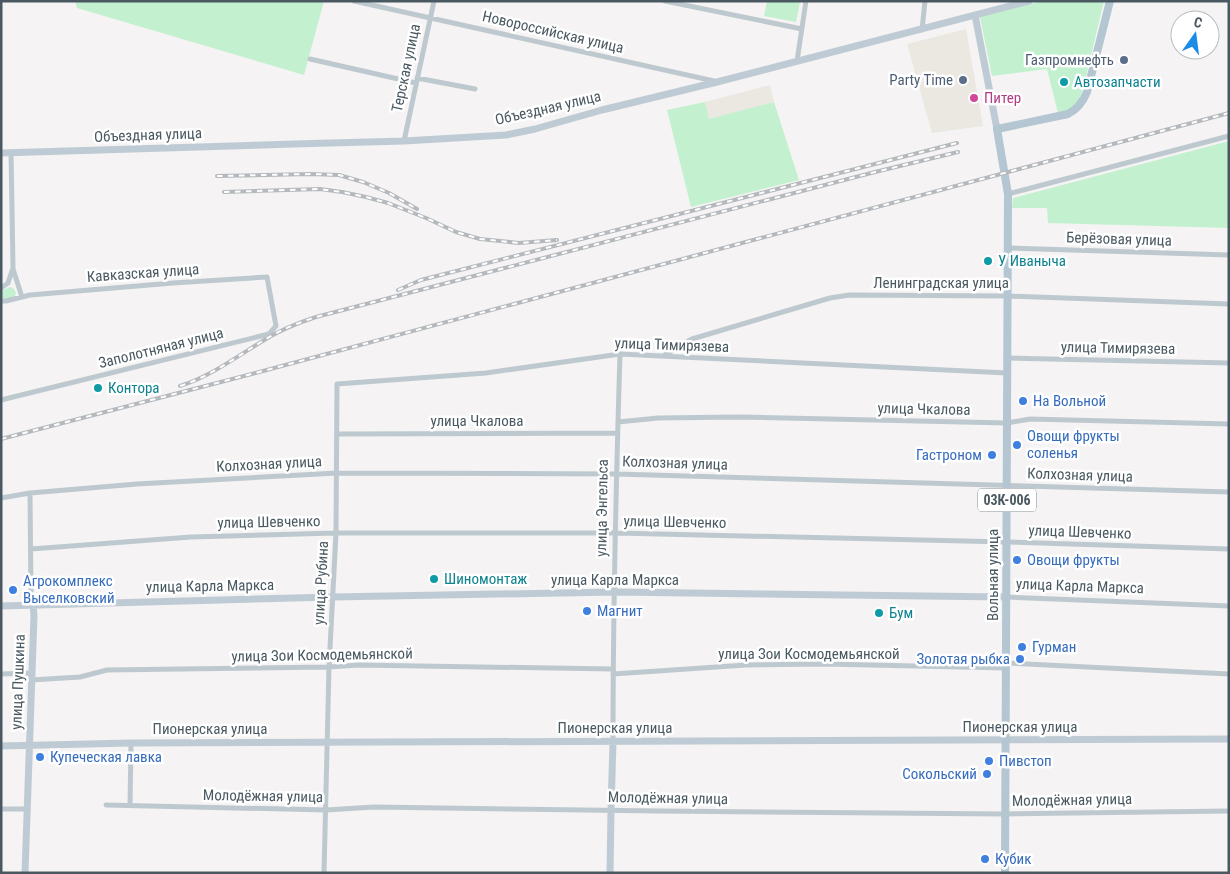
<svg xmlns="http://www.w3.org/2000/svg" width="1230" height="874" viewBox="0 0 1230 874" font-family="'Roboto Condensed',sans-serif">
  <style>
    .commercial { fill: #ebe7e1 }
    .green { fill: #c3f1cf }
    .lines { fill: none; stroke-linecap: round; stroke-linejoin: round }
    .street { stroke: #bec9cf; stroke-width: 5 }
    .secondary { stroke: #bfcbd4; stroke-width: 7 }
    .primary { stroke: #b3c6d1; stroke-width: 8 }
    .rail-casing { stroke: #b5b9bd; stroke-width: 4 }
    .rail { stroke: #fff; stroke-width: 2; stroke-dasharray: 5.5; stroke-linecap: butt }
    .service-dot { fill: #5c6f8a; stroke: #fff; stroke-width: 2 }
    .culture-dot { fill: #0f9aa8; stroke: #fff; stroke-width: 2 }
    .hotel-dot { fill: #d1479c; stroke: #fff; stroke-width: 2 }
    .shop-dot { fill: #3f7fe0; stroke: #fff; stroke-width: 2 }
    .labels { text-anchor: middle; stroke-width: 5; stroke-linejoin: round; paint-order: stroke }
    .shield { fill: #fff; stroke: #808b90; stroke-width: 1 }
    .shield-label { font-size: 14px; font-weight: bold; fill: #4a5961 }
    .street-label { font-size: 15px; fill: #4a5961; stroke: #fff }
    .service-label { font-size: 15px; fill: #4e5e75; stroke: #fff; text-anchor: end }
    .culture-label { font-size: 15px; fill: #0d838f; stroke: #fff; text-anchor: start }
    .hotel-label { font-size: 15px; fill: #b23c85; stroke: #fff; text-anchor: start }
    .shop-label { font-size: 15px; fill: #366cbe; stroke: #fff; text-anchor: start }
  </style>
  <rect width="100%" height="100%" fill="#f5f3f3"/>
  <path class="commercial" d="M966 29 983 126 932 133 907 44Z
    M770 85 774 102 709 120 705 102Z"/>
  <path class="green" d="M75 1H324L304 75 77 8Z
    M767 1 800 2 796 22 764 16Z
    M1042 1H1104L1083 89 1077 105 1070 111 1058 113 1047 69 992 76 980 17Z
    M705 102 709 119 774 102 799 180 691 207 667 110Z
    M1229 141V228L1048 223 1047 208H1012L1013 198Z
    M10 287C14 288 15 290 16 294 13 299 7 299 1 299V291Z"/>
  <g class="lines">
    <path class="street" d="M354 1 714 81
      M665 1 802 29
      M922 30 925 1
      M310 59 416 83
      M797 61 806 1
      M417 78 475 89
      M404 141 434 1
      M1008 194 1229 136
      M1008 248 1229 255
      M13 269 22 297
      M1 288 8 283 13 268 11 152
      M1 301H6L30 295 173 283 267 277 276 326 269 334 1 400
      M665 355 692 339 830 298 849 295 1007 296 1229 304
      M1007 358 1229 363
      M618 422 658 418 739 417 1007 423 1030 419 1229 424
      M337 434 617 433
      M30 493 31 595 33 604
      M1 498 30 493 137 484 337 473 616 474 1229 492
      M31 549 191 537 336 533H616L1007 542 1229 549
      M1006 597 1229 606
      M1006 663 1229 674
      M1 674 32 673
      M613 674 746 665 824 664 1006 668
      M31 680 80 677 107 670 329 667 359 665 613 669
      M613 742C613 612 616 483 620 354
      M106 805 326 810 374 807 659 811 1004 814 1229 811
      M130 806 131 743
      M1 809H28
      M324 873 329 667 336 533 337 384 486 373 620 354 1007 373"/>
    <path class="secondary" d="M975 15 997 129
      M1 153 294 144 404 141 506 135 535 129 602 110 717 82 1029 1
      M1 606 332 597 615 592 1006 597
      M1 746 131 743 1229 739
      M25 873 34 616 33 604
      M610 873 611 810 613 742"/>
    <path class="primary" d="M1005 873 1008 194 997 129 1068 114C1078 109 1083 102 1087 92L1110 1"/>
    <g class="rail-casing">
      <path id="rail" d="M217 176 311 174 339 175 363 182 389 193 417 209
        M224 192 320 189 342 192 366 197 388 203 426 218 456 232 480 239 519 243 557 240
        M398 290 421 280 957 143
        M180 386C209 377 235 358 261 342 278 331 297 323 316 317L875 172 958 152
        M1 439 263 371 1229 113"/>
    </g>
    <use href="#rail" class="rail"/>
  </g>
  <g class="service-dot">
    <circle cx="1124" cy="60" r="5"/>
    <circle cx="963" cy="80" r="5"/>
  </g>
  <g class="culture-dot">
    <circle cx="1064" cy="82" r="5"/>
    <circle cx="988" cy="261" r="5"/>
    <circle cx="98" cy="388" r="5"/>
    <circle cx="434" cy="579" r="5"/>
    <circle cx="879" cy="613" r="5"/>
  </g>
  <circle class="hotel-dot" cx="974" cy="98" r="5"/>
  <g class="shop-dot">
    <circle cx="1023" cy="401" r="5"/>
    <circle cx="1017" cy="445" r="5"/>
    <circle cx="992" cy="455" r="5"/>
    <circle cx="1017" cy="560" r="5"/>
    <circle cx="13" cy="590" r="5"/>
    <circle cx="587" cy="611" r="5"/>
    <circle cx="1022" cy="647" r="5"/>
    <circle cx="1020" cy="659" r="5"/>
    <circle cx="40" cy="757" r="5"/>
    <circle cx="989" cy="761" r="5"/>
    <circle cx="987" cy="774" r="5"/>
    <circle cx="985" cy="859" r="5"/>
  </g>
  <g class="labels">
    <rect class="shield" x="978" y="488.5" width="58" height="23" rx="4"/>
    <g class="shield-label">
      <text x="1007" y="505">03К-006</text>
    </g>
    <g class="street-label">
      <text transform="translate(553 32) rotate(13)" y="5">Новороссийская улица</text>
      <text transform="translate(406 68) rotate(-78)" y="5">Терская улица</text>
      <text transform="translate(548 108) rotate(-13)" y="5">Объездная улица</text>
      <text transform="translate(148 135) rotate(-2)" y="5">Объездная улица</text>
      <text transform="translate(1119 239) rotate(2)" y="5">Берёзовая улица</text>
      <text transform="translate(143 273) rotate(-4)" y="5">Кавказская улица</text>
      <text x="941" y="288">Ленинградская улица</text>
      <text transform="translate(672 345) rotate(2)" y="5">улица Тимирязева</text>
      <text transform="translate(161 348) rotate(-14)" y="5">Заполотняная улица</text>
      <text transform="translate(1118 348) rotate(1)" y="5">улица Тимирязева</text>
      <text transform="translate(924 409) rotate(1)" y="5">улица Чкалова</text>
      <text x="477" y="426">улица Чкалова</text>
      <text transform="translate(675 463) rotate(2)" y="5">Колхозная улица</text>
      <text transform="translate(269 464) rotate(-3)" y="5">Колхозная улица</text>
      <text transform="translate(1080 475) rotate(2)" y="5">Колхозная улица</text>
      <text transform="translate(602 508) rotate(-89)" y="5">улица Энгельса</text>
      <text transform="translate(269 522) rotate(-1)" y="5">улица Шевченко</text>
      <text transform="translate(675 522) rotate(1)" y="5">улица Шевченко</text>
      <text transform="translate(1080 532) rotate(2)" y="5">улица Шевченко</text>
      <text transform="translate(993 575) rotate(-90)" y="5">Вольная улица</text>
      <text x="615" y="585">улица Карла Маркса</text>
      <text transform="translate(321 583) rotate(-87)" y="5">улица Рубина</text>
      <text transform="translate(210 586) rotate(-1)" y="5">улица Карла Маркса</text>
      <text transform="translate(1080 586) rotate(2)" y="5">улица Карла Маркса</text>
      <text x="809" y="659">улица Зои Космодемьянской</text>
      <text transform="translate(322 655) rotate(-1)" y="5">улица Зои Космодемьянской</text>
      <text transform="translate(18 682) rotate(-88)" y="5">улица Пушкина</text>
      <text x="1020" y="732">Пионерская улица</text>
      <text x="615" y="733">Пионерская улица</text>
      <text x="210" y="734">Пионерская улица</text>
      <text transform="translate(263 796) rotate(1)" y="5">Молодёжная улица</text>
      <text transform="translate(668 798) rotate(1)" y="5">Молодёжная улица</text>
      <text transform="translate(1072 800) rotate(-1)" y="5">Молодёжная улица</text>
    </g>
    <g class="service-label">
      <text x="1114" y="65">Газпромнефть</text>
      <text x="953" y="85">Party Time</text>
    </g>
    <g class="culture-label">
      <text x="1074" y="87">Автозапчасти</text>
      <text x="998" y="266">У Иваныча</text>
      <text x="108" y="393">Контора</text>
      <text x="444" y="584">Шиномонтаж</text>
      <text x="889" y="618">Бум</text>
    </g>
    <g class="hotel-label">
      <text x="984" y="103">Питер</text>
    </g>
    <g class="shop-label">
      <text x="1033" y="406">На Вольной</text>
      <text x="1027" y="441">Овощи фрукты<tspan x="1027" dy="17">соленья</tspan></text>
      <text x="982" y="460" text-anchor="end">Гастроном</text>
      <text x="1027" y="565">Овощи фрукты</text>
      <text x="23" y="586">Агрокомплекс<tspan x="23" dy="17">Выселковский</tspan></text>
      <text x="597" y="616">Магнит</text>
      <text x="1032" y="652">Гурман</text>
      <text x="1010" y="664" text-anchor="end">Золотая рыбка</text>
      <text x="50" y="762">Купеческая лавка</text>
      <text x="999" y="766">Пивстоп</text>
      <text x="977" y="779" text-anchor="end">Сокольский</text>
      <text x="995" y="864">Кубик</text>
    </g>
  </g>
  <rect width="1230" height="874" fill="none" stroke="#4a5961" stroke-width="5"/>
  <g transform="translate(1195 35) rotate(14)"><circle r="24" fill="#ffffff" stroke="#b7bdc0"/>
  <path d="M0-4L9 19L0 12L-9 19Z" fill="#1a8ce8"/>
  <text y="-8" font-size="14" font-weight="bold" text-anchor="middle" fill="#4a5961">С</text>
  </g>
</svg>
